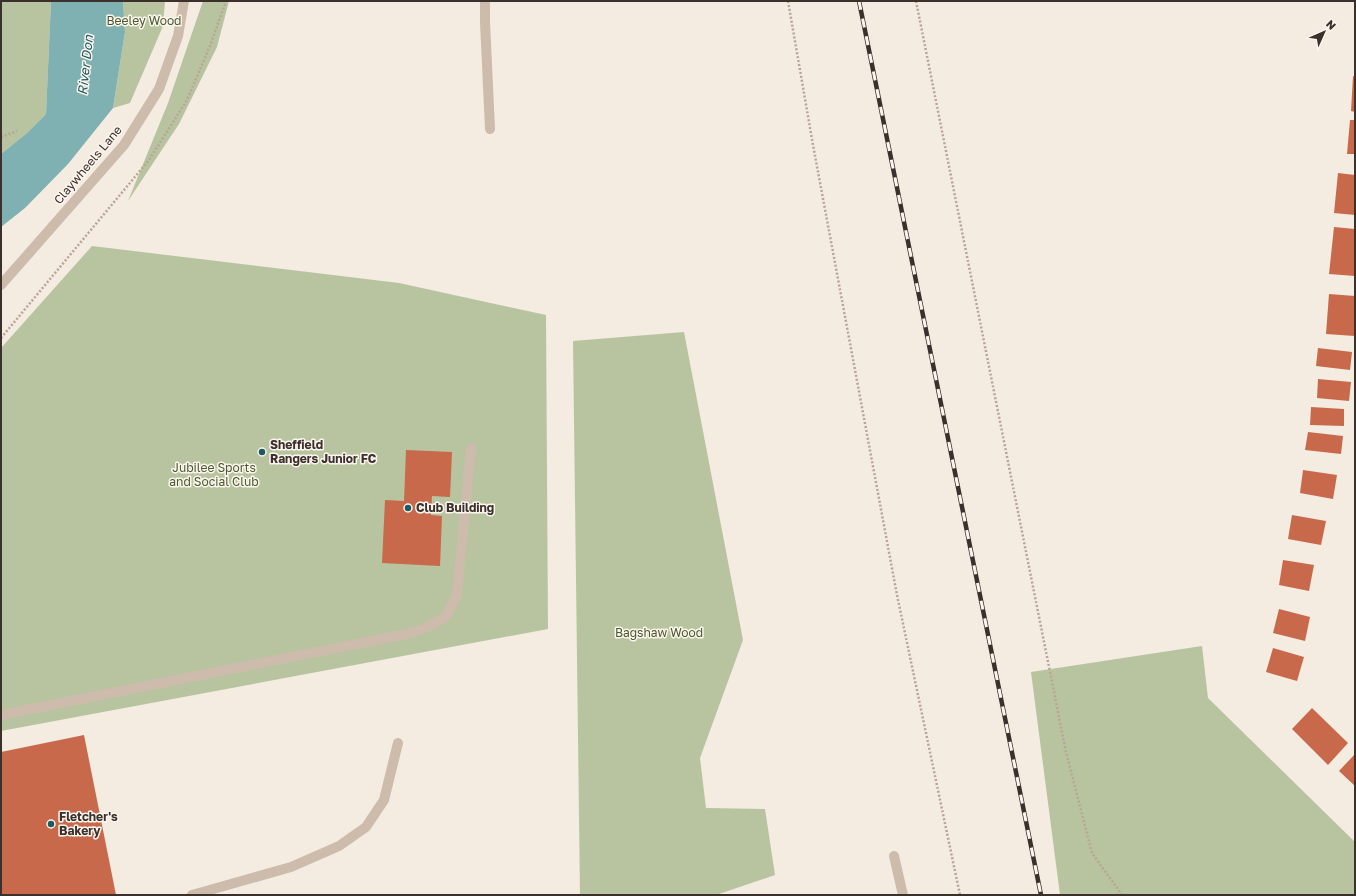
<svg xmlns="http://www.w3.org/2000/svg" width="1356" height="896" viewBox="0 0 1356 896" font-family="'Golos Text',sans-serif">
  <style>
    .green { fill: #b8c4a0 }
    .water { fill: #7fb0b2 }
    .building { fill: #c8694b }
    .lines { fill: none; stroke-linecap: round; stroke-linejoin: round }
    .path { stroke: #b9a596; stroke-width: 2.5; stroke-dasharray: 2 2; stroke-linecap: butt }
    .lane { stroke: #cdbbac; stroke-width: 10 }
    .street { stroke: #cdbbac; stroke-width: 10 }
    .rail-casing { stroke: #3b302b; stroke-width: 4.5 }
    .rail { stroke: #fbf5ee; stroke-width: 3; stroke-dasharray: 9; stroke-linecap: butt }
    .poi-dot { fill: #1f5a5e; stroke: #fbf5ee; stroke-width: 1.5 }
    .labels { text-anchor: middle; stroke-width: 3; stroke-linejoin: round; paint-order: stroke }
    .park-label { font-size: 12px; fill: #4a5a2e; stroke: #fbf5ee }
    .street-label { font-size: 12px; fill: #3b302b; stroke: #fbf5ee }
    .poi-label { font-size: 12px; font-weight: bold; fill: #3b302b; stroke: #fbf5ee; text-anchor: start }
    .water-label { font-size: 13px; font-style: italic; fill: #1f5a5e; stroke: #fbf5ee }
  </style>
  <rect width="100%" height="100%" fill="#f4ebe1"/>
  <path class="green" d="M1 1H51L46 114 27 133 1 154Z
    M123 1H165L163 26 130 103 113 108 125 32Z
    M203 1H229L217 47 179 124 128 201 168 103Z
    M92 246 399 283 546 315 548 629 1 731V348Z
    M684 332 743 640 700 758 706 808 765 809 775 875 716 895H580L573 341Z
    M1202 646 1208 698 1355 842V895H1060L1031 672Z"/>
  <path class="water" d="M51 1H123L125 32 113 108 68 164 25 208 1 227V154L27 133 46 114Z"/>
  <path class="building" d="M1353 76 1355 77V112L1351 111Z
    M1350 120H1355V154H1347Z
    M1338 173 1355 175V215L1334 213Z
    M1334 227 1355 229V276L1329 274Z
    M1329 294 1355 296V336L1326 334Z
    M1318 348 1352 352 1350 370 1316 366Z
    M1318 379 1351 382 1349 401 1317 398Z
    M1311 407 1344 409V426L1310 425Z
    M1308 432 1343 436 1341 454 1305 450Z
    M406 450 452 452 450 497 432 496 431 515 442 516 440 566 382 563 385 500 404 501Z
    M1303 470 1337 475 1333 499 1300 493Z
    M1292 515 1326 521 1321 545 1288 539Z
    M1283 560 1314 565 1309 591 1279 585Z
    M1279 609 1310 617 1305 641 1273 633Z
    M1273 648 1304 657 1297 681 1266 672Z
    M1312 708 1348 743 1328 765 1292 729Z
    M84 735 116 895H1V752Z
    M1355 754V786L1339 771Z"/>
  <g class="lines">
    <path class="path" d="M788 1 813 145 897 595 960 895
      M916 1 1066 752 1092 853 1122 895
      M1 137 17 131
      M1 338 149 160 187 100 210 46 226 1"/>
    <path class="lane" d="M485 1V22L490 129
      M1 715 402 635 423 629 446 617 457 594 471 448
      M894 856 903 895
      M192 895 291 867 339 846 366 827 384 800 398 743"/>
    <path class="street" d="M1 285 124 145 159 89 178 36 184 1"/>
    <g class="rail-casing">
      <path id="rail" d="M859 1 1041 895"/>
    </g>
    <use href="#rail" class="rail"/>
  </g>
  <g class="poi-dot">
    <circle cx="262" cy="452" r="4"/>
    <circle cx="408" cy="508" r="4"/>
    <circle cx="51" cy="824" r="4"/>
  </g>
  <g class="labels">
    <g class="park-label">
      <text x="144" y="25">Beeley Wood</text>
      <text x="214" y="472">Jubilee Sports<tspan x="214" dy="14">and Social Club</tspan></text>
      <text x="659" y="637">Bagshaw Wood</text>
    </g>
    <g class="street-label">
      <text transform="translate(88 165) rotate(-50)" y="4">Claywheels Lane</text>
    </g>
    <g class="poi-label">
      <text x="270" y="449">Sheffield<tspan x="270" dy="14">Rangers Junior FC</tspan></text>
      <text x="416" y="512">Club Building</text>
      <text x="59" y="821">Fletcher's<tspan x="59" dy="14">Bakery</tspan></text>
    </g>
    <g class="water-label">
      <text transform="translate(85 65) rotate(-84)" y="5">River Don</text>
    </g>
  </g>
  <rect width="1356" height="896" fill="none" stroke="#3b302b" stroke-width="4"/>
  <g transform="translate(1324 32) rotate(45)" stroke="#fbf5ee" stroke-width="3" paint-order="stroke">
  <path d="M0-3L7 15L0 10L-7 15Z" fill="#3b302b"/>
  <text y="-6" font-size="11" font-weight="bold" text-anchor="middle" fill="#3b302b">N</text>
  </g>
</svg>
